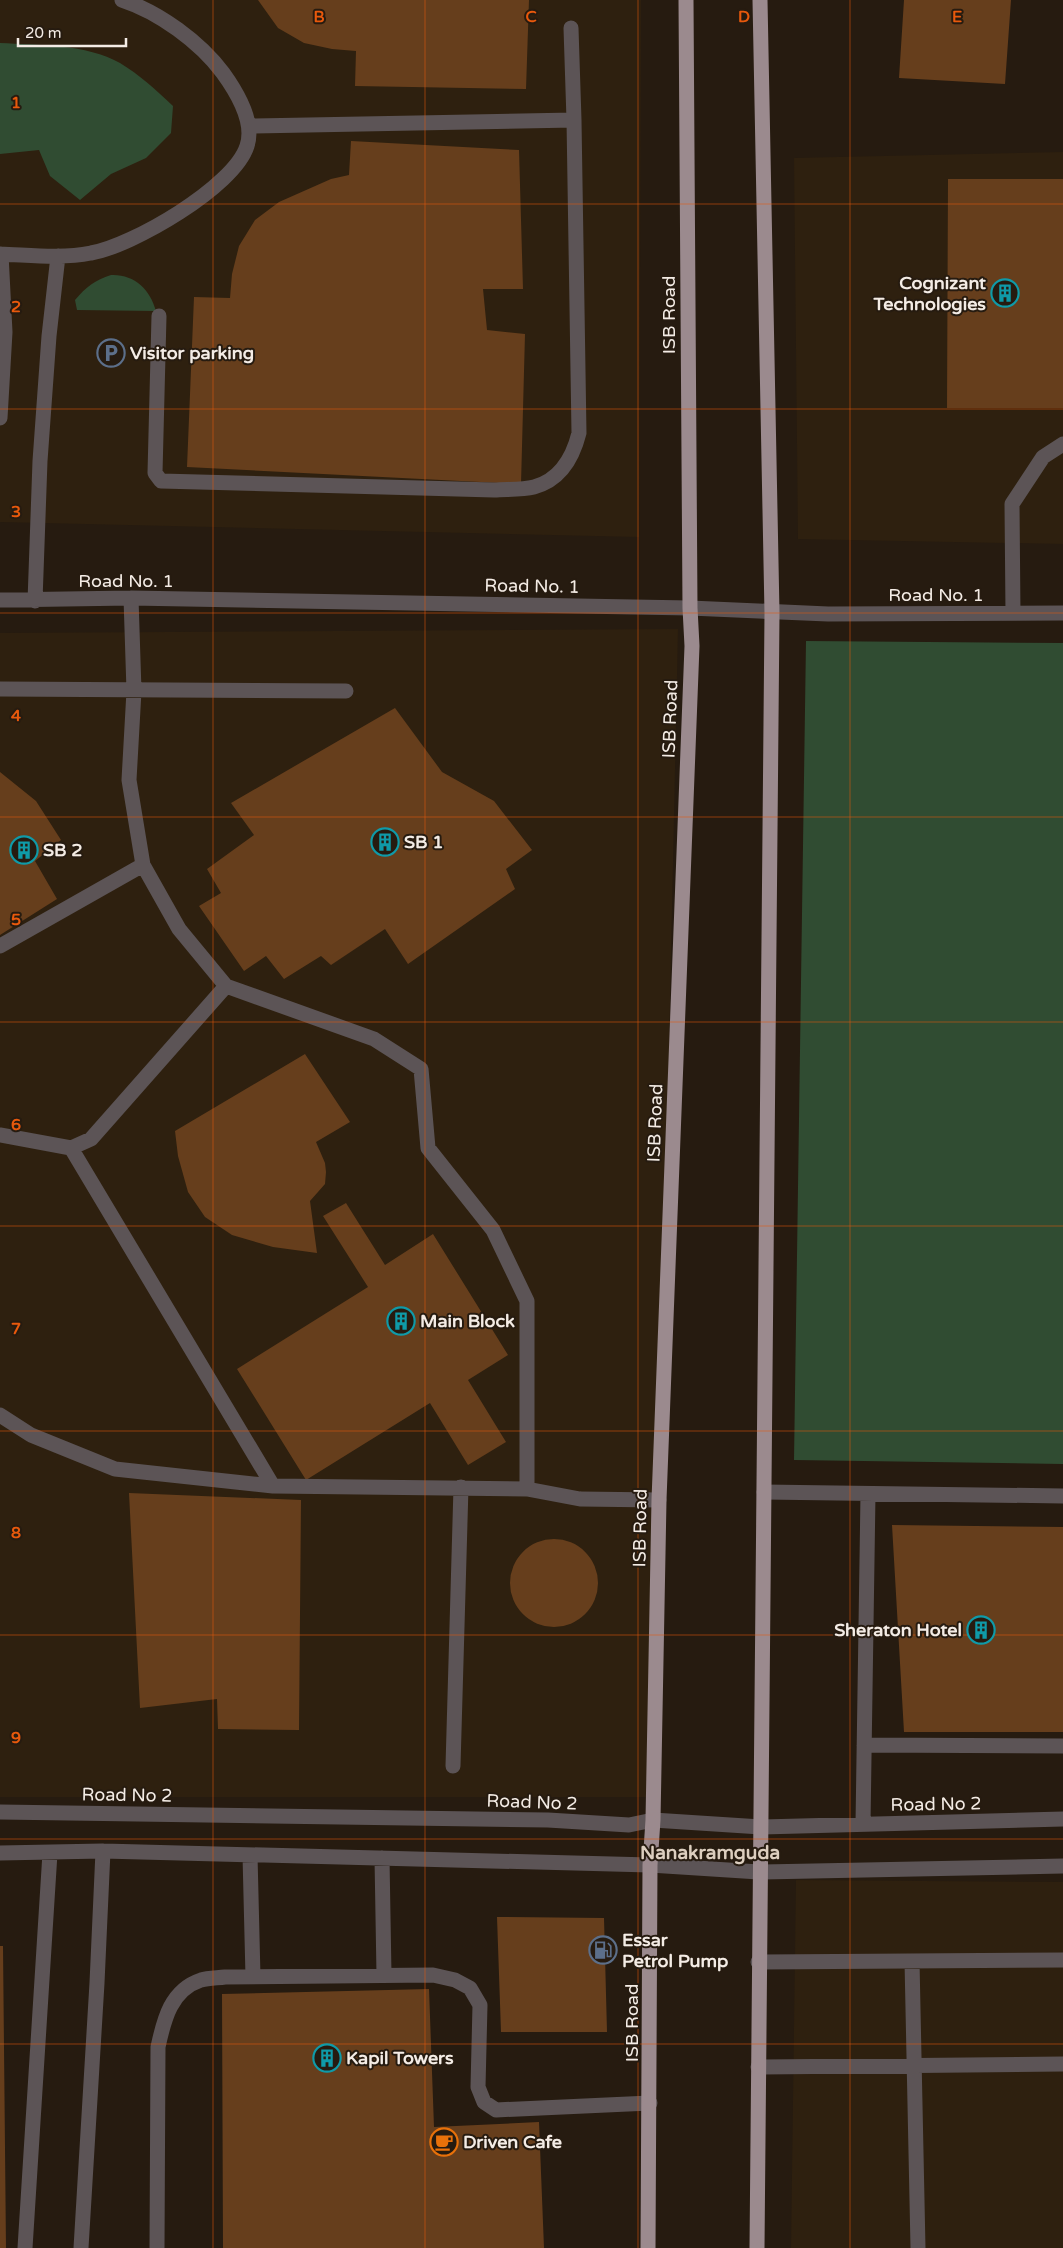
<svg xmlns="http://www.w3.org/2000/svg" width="1063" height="2248" viewBox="0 0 1063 2248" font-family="'Varela Round',sans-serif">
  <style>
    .built { fill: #2e200f }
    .green { fill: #304c32 }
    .building { fill: #663e1c }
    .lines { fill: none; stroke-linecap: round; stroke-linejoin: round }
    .minor { stroke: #5c5456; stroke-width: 15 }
    .major { stroke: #9b8a8e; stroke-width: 15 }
    .grid { fill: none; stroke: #e8590c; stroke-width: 1; stroke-opacity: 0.55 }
    .labels { text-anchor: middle; stroke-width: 4; stroke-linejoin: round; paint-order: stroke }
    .poi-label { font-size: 18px; font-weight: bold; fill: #f4ece5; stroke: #261b10; text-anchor: start }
    .street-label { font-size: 18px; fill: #f4ece5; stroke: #261b10 }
    .neighbourhood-label { font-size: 19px; font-weight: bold; fill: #dccebf; stroke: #261b10 }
    .grid-label { font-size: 16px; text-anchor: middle; font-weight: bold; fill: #e8590c; stroke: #261b10; stroke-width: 4; stroke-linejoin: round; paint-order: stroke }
  </style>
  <rect width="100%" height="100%" fill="#261b10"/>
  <path class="built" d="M0 0H641L639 537 0 522Z
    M1063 152V544L798 539 794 158Z
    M678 629 653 1797H0V633Z
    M796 1880 1063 1882V2248H791Z"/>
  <path class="green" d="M0 43C37 45 87 44 120 63 140 75 156 90 173 106L171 133 146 158 111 174 80 200 50 176 39 150 0 154Z
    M111 275C134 274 150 289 156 311L77 310 75 300C86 287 95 280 111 275Z
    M806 641 1063 643V1464L794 1460Z"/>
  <path class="building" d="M258 0H529L526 89 355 86 356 51 332 49 304 43 278 28Z
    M904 0H1011L1005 84 899 78Z
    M351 141 519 150 523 289H483L487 330 525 334 521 484 187 467 194 297 230 298 232 274 239 246 255 220 279 202 331 179 349 175Z
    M948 179H1063V408H947Z
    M395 708 442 772 494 801 532 850 506 869 515 889 408 964 385 929 331 965 321 956 284 979 266 956 244 971 199 906 221 893 207 869 254 835 231 803Z
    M0 772 36 801 61 840 35 861 57 899 0 935Z
    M305 1054 350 1122 316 1142 325 1163 326 1172 325 1184 310 1201 317 1253 273 1247 232 1235 205 1217 188 1192 178 1156 175 1131Z
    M346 1203 385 1265 433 1234 508 1355 468 1380 506 1442 468 1465 430 1403 306 1480 237 1369 368 1287 323 1216Z
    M129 1493 301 1500 299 1730 218 1729 217 1699 140 1708Z
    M892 1525 1063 1527V1732H904Z
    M510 1583a44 44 0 1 1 88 0a44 44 0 1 1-88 0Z
    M497 1917 604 1918 607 2032H501Z
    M0 1946H3L6 2248H0Z
    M429 1989 434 2127 539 2122 544 2248H223L222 1994Z"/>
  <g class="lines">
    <path class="minor" d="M249 126 574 120 571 28
      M0 254C30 255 61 259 91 253 132 246 234 187 247 146 255 122 236 91 223 73 200 42 159 12 122 0
      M159 316 155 473 161 481 494 490C507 489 522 490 534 487 560 480 573 457 579 433L574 120
      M0 418 5 332 1 254
      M0 600 131 598 690 608 828 614 1063 613
      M35 601 40 461 49 336 58 256
      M1013 613 1012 504 1043 457 1063 444
      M0 689 346 691
      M0 946 143 865
      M226 986 374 1039 421 1069 428 1148 493 1230 527 1301V1489
      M0 1135 71 1148 91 1139 226 986 179 929 143 865 129 780 134 691 131 598
      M71 1148 273 1486
      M0 1415 31 1435 115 1469 273 1486 527 1489 580 1499 659 1500
      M764 1492 1063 1496
      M864 1745 1063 1746
      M453 1766 461 1487
      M0 1812 548 1820 629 1825 653 1820 761 1827 1063 1819
      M863 1824 868 1494
      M0 1853 103 1851 650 1865 759 1872 1063 1866
      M250 1855 253 1977
      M382 1858 384 1975
      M912 1961 918 2248
      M758 1962 1063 1960
      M758 2067 1063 2064
      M25 2248 50 1853
      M81 2248 97 1983 103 1851
      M157 2248 158 2047C164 2019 171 1990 201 1980 208 1978 217 1978 225 1977L433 1975 455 1980 470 1988 480 2005 478 2087 484 2102 496 2110 650 2103"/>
    <path class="major" d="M648 2248 650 1865 653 1820 659 1500 692 646 690 608 686 0
      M757 2248 772 613 760 0"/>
  </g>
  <path class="grid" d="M213 0V2248M425 0V2248M638 0V2248M850 0V2248M0 204H1063M0 409H1063M0 613H1063M0 817H1063M0 1022H1063M0 1226H1063M0 1431H1063M0 1635H1063M0 1839H1063M0 2044H1063"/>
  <defs>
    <g id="building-ring" transform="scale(1.4375)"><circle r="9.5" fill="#261b10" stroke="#0f9aa8" stroke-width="1.5"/><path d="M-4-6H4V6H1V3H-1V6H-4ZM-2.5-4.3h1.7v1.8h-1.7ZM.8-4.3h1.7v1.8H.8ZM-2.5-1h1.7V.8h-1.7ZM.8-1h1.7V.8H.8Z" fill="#0f9aa8"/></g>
    <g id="parking-ring" transform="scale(1.4375)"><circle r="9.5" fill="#261b10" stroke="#5c6f8a" stroke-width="1.5"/><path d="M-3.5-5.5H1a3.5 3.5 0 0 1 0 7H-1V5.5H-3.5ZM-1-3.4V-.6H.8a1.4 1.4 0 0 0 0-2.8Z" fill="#5c6f8a"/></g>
    <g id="fuel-ring" transform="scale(1.4375)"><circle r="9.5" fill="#261b10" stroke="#5c6f8a" stroke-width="1.5"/><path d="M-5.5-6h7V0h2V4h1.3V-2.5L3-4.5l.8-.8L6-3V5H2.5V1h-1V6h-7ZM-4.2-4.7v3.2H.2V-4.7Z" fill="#5c6f8a"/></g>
    <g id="cafe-ring" transform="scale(1.4375)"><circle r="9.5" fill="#261b10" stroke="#e8710a" stroke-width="1.5"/><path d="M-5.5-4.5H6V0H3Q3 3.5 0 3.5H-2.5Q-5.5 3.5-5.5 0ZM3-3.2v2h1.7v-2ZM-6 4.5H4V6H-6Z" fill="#e8710a"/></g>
  </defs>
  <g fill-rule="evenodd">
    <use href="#building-ring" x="1005" y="293"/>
    <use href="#parking-ring" x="111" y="353"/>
    <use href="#building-ring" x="385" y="842"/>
    <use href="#building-ring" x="24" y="850"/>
    <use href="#building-ring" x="401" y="1321"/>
    <use href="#building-ring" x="981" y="1630"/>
    <use href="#fuel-ring" x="603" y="1950"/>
    <use href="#building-ring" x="327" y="2058"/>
    <use href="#cafe-ring" x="444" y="2142"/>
  </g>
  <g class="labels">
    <g class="poi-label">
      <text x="986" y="289" text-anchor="end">Cognizant<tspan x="986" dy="21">Technologies</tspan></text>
      <text x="130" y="359">Visitor parking</text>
      <text x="404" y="848">SB 1</text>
      <text x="43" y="856">SB 2</text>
      <text x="420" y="1327">Main Block</text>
      <text x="962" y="1636" text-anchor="end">Sheraton Hotel</text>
      <text x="622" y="1946">Essar<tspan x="622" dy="21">Petrol Pump</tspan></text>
      <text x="346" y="2064">Kapil Towers</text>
      <text x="463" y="2148">Driven Cafe</text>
    </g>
    <g class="street-label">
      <text transform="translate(669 315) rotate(-90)" y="6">ISB Road</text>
      <text x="126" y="587">Road No. 1</text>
      <text transform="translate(532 586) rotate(1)" y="6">Road No. 1</text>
      <text x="936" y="601">Road No. 1</text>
      <text transform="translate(670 719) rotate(-88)" y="6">ISB Road</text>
      <text transform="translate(655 1123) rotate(-88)" y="6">ISB Road</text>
      <text transform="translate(640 1528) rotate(-89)" y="6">ISB Road</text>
      <text transform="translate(127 1795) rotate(1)" y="6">Road No 2</text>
      <text transform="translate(532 1802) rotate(2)" y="6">Road No 2</text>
      <text transform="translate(936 1804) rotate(-1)" y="6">Road No 2</text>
      <text transform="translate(632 2023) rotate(-90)" y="6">ISB Road</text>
    </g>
    <g class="neighbourhood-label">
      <text x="710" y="1859">Nanakramguda</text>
    </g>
  </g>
  <g class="grid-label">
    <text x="319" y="22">B</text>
    <text x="531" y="22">C</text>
    <text x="744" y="22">D</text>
    <text x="957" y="22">E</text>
    <text x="16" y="108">1</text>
    <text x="16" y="312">2</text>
    <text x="16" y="517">3</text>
    <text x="16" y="721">4</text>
    <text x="16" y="925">5</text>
    <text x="16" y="1130">6</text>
    <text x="16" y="1334">7</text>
    <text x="16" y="1538">8</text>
    <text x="16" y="1743">9</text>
  </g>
  <path d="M18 38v8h108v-8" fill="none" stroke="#f4ece5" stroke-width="2.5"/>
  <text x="25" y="38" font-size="15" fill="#f4ece5" stroke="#261b10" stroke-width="4" paint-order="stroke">20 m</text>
</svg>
